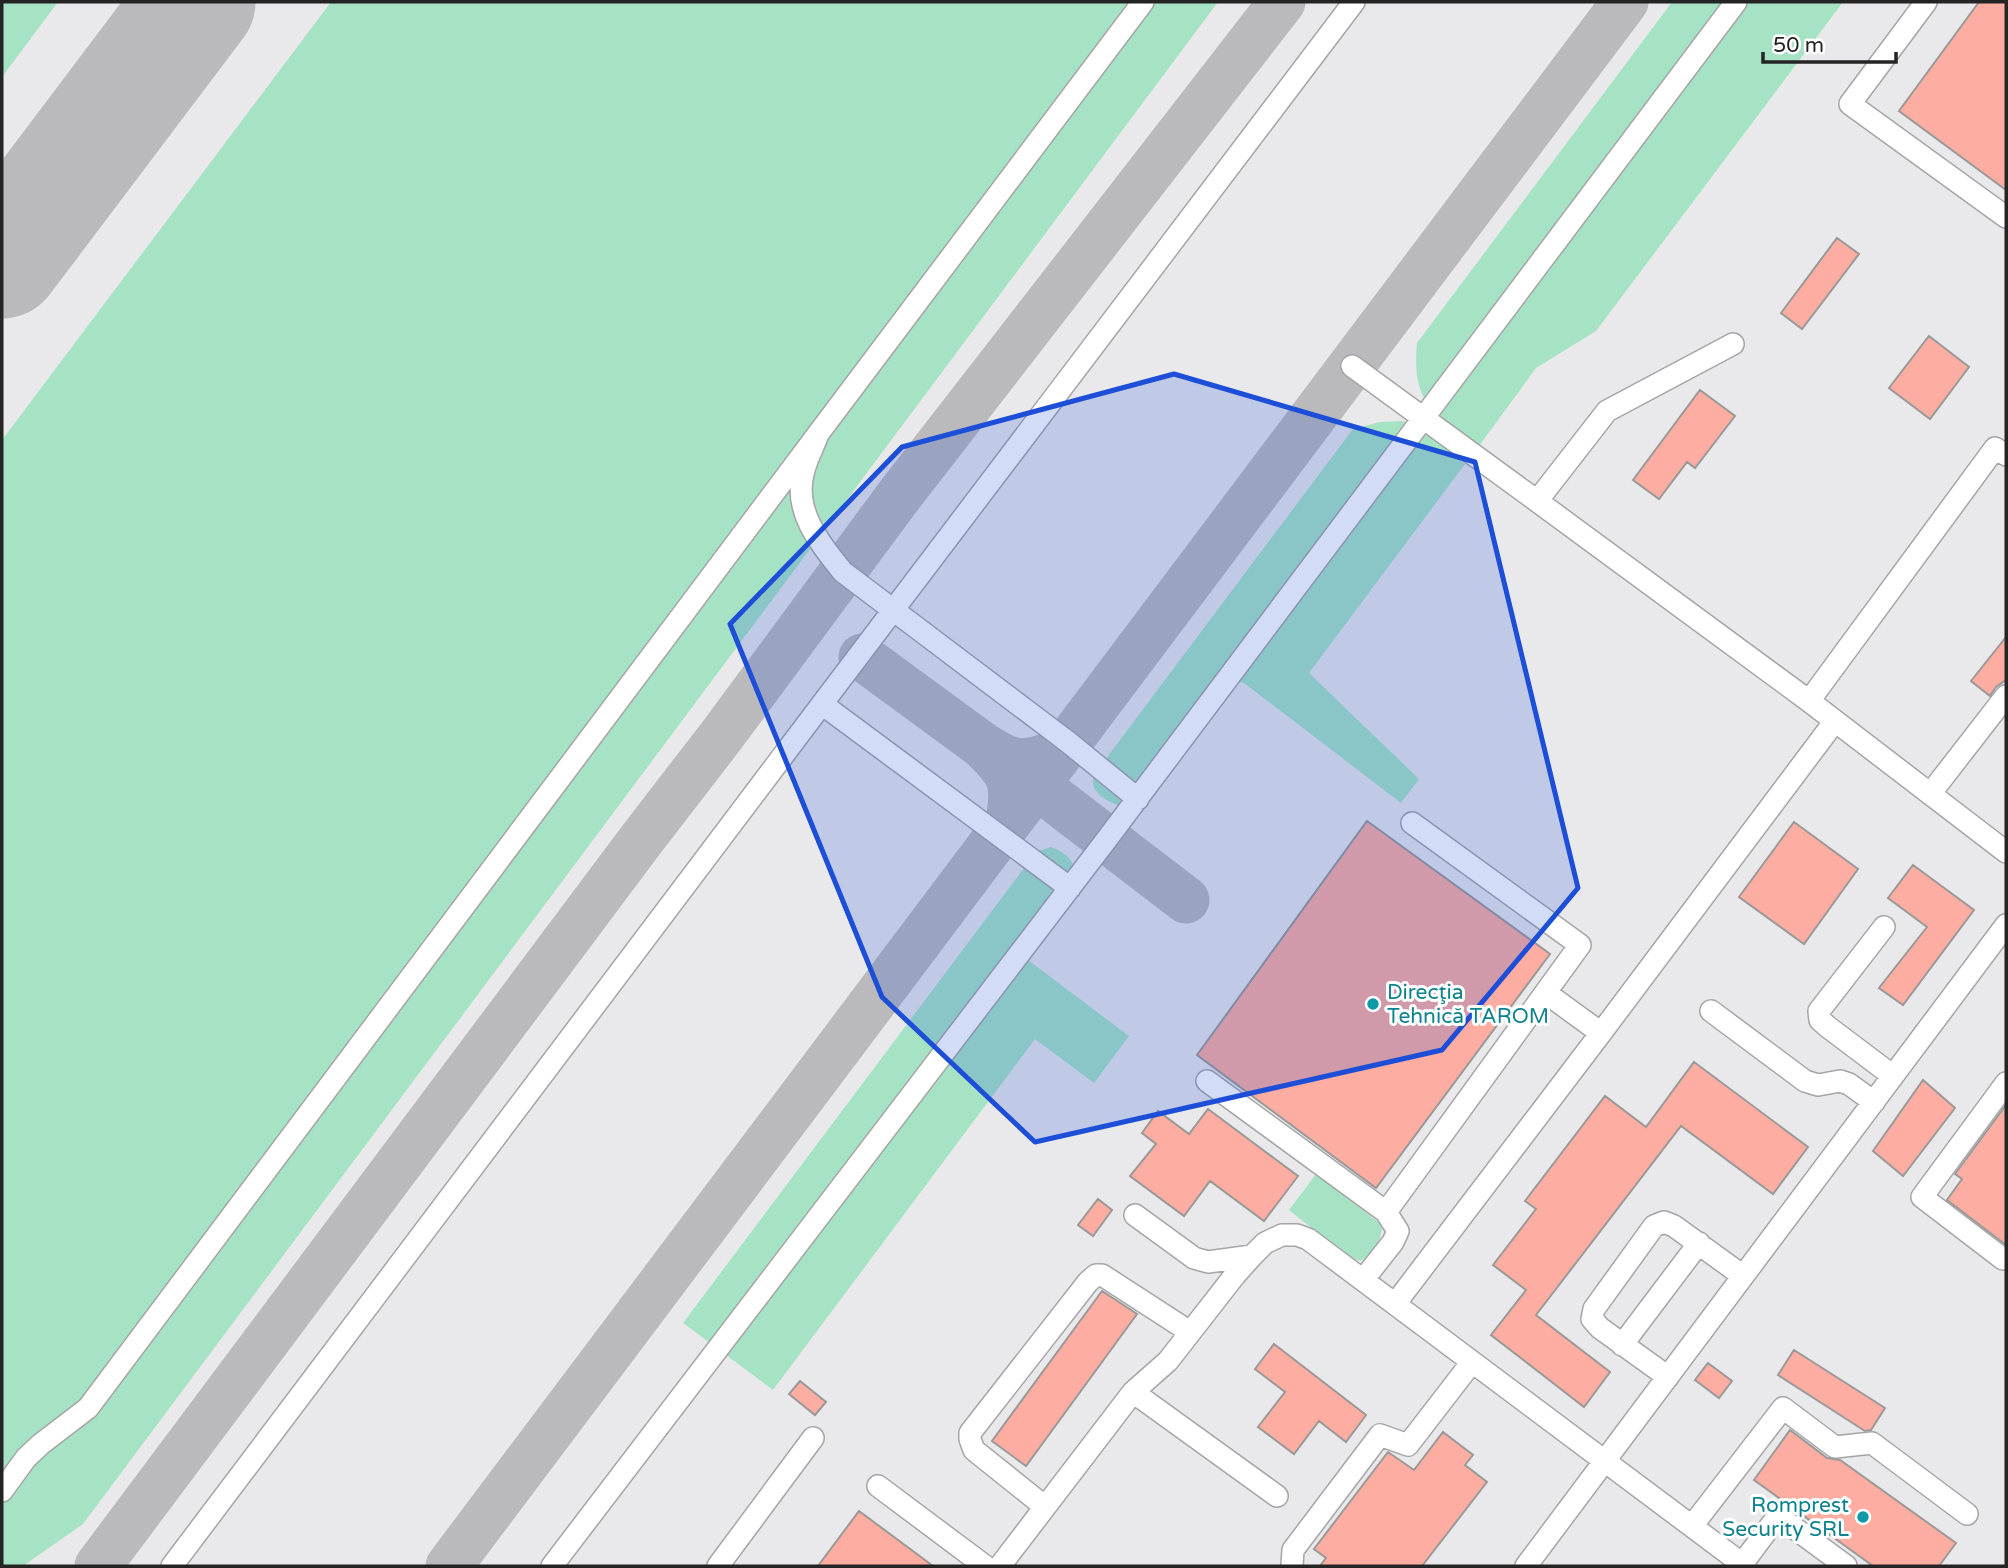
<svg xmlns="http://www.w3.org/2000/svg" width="2008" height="1568" viewBox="0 0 2008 1568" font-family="'Varela Round',sans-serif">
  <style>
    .green { fill: #a6e3c4 }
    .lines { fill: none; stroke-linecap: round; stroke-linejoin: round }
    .taxiway { stroke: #bababc; stroke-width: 47 }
    .runway { stroke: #bababc; stroke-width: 119 }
    .building { fill: #fdada1; stroke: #9b9998; stroke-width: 2 }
    .minor-casing { stroke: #a5a5a7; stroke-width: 24 }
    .minor { stroke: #fff; stroke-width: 21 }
    .marked { fill: #1d4ed8; fill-opacity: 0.2; stroke: #1d4ed8; stroke-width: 5; stroke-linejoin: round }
    .culture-dot { fill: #0f9aa8; stroke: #fff; stroke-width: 2.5 }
    .labels { text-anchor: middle; stroke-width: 6; stroke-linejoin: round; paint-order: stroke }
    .culture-label { font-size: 21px; fill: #0d838f; stroke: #fff; text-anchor: start }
  </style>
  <rect width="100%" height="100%" fill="#e9e9eb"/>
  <path class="green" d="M2 2H58L2 77Z
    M331 2H1218L83 1524 23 1566H2V440Z
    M1672 2H1843L1596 331 1536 368 1479 446C1434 413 1411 405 1417 343Z
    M1402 421 1418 427 1465 464 1309 673 1419 779 1401 803 1244 683 1235 681 1125 808C1116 805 1099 798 1094 788 1093 786 1093 779 1093 776L1353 429 1380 422Z
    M1051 847C1072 855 1074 863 1079 884L1024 957 1129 1036 1094 1083 1035 1039 773 1390 683 1323 1036 852Z
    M1316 1174 1382 1225C1382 1240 1374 1253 1361 1261L1345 1255 1289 1210Z"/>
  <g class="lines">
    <path class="taxiway" d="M862 657 982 745
      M1036 785 1186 900
      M1009 821C1016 781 1011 773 982 745 990 750 999 756 1008 759 1025 766 1048 758 1063 749
      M98 1566 641 840 722 735 898 497 1282 2
      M449 1566 1625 2"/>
    <path class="runway" d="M2 259 196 2"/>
  </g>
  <path class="building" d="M1979 2H2006V190L1899 111Z
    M1837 238 1859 254 1802 329 1781 313Z
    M1929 336 1969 367 1930 419 1889 388Z
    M1700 390 1735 416 1695 468 1687 462 1659 499 1633 480Z
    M2006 637V680L1996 687 1990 696 1971 681Z
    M1367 821 1550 954 1376 1188 1197 1055Z
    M1794 822 1858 869 1804 944 1739 897Z
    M1913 865 1974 910 1903 1005 1879 988 1927 927 1888 898Z
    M1694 1062 1808 1147 1773 1194 1681 1126 1536 1315 1610 1372 1584 1407 1491 1335 1526 1290 1493 1265 1536 1209 1525 1201 1605 1096 1646 1127Z
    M1923 1080 1955 1108 1903 1176 1873 1151Z
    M2006 1105V1245L1947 1200 1962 1179 1955 1174Z
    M1208 1109 1298 1176 1264 1221 1210 1181 1184 1216 1130 1176 1156 1144 1142 1133 1158 1111 1189 1134Z
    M1098 1199 1112 1210 1093 1236 1078 1225Z
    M1102 1291 1137 1314 1026 1466 992 1441Z
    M1274 1344 1366 1415 1346 1442 1319 1421 1294 1454 1258 1427 1285 1392 1255 1369Z
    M1794 1350 1885 1408 1871 1430 1865 1431 1778 1375Z
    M1708 1363 1732 1381 1719 1398 1695 1380Z
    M800 1381 826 1402 815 1415 789 1394Z
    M1790 1430 1827 1458 1840 1460 1956 1543 1939 1566H1873L1754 1480Z
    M1443 1432 1473 1455 1465 1465 1487 1482 1422 1566H1320L1326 1558 1314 1549 1388 1452 1414 1470Z
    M859 1511 933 1566H818Z"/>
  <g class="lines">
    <g class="minor-casing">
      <path id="minor" d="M1926 2 1850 104 2006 217
        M1733 344 1607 411 1537 501 1809 701 2006 852
        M1352 366 1537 501
        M1809 701 1995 448 2006 455
        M822 704 1070 888
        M1930 794 2006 696
        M1138 799 1068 742 843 572C819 543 792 509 804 470 807 458 814 446 818 434L1143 2
        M1884 927 1819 1011 1820 1020 1828 1027 1893 1076
        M1546 993 1601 1033
        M1711 1011 1805 1081 1818 1085 1840 1081 1849 1084 1874 1102
        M1207 1081 1386 1212 1580 945 1412 823
        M1135 1215 1194 1258 1208 1262 1252 1256
        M2003 1259 1922 1197 2006 1083
        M1363 1280 1393 1242 1398 1231 1386 1212
        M1395 1304 1601 1033 1835 721
        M1622 1345 1699 1243
        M1668 1377 1600 1328 1592 1319 1594 1309 1654 1226 1664 1222 1674 1226 1743 1276
        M1133 1392 1277 1496
        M878 1486 985 1566
        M2 1491 26 1458 41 1444 88 1408 818 434
        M1044 1506 974 1450 970 1439V1433L1088 1282 1096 1275H1102L1190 1332
        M1692 1526 1783 1408 1835 1447 1872 1443 1967 1514
        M1742 1564 1778 1516 1846 1566
        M172 1566 822 704 1354 2
        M552 1566 1107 839 1736 2
        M718 1566 813 1438
        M1000 1566 1133 1392 1168 1361 1235 1275 1252 1256 1265 1243 1282 1235H1297L1308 1239 1745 1566
        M1292 1566 1293 1550 1380 1435 1408 1445 1472 1362
        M1526 1566 2006 925"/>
    </g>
    <use href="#minor" class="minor"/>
  </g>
  <path class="marked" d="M1174 374 1475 462 1578 888 1442 1050 1035 1142 882 997 730 624 902 447Z"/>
  <g class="culture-dot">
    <circle cx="1373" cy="1004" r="7"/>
    <circle cx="1863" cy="1517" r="7"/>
  </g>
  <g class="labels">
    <g class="culture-label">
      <text x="1387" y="999">Direcţia<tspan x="1387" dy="24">Tehnică TAROM</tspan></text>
      <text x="1849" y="1512" text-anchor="end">Romprest<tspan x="1849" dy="24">Security SRL</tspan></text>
    </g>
  </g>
  <rect width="2008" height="1568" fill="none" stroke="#242425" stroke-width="7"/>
  <path d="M1763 52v10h133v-10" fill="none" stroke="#242425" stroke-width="3.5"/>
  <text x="1773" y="52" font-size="21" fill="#242425" stroke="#ffffff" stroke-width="5" paint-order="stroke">50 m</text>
</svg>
